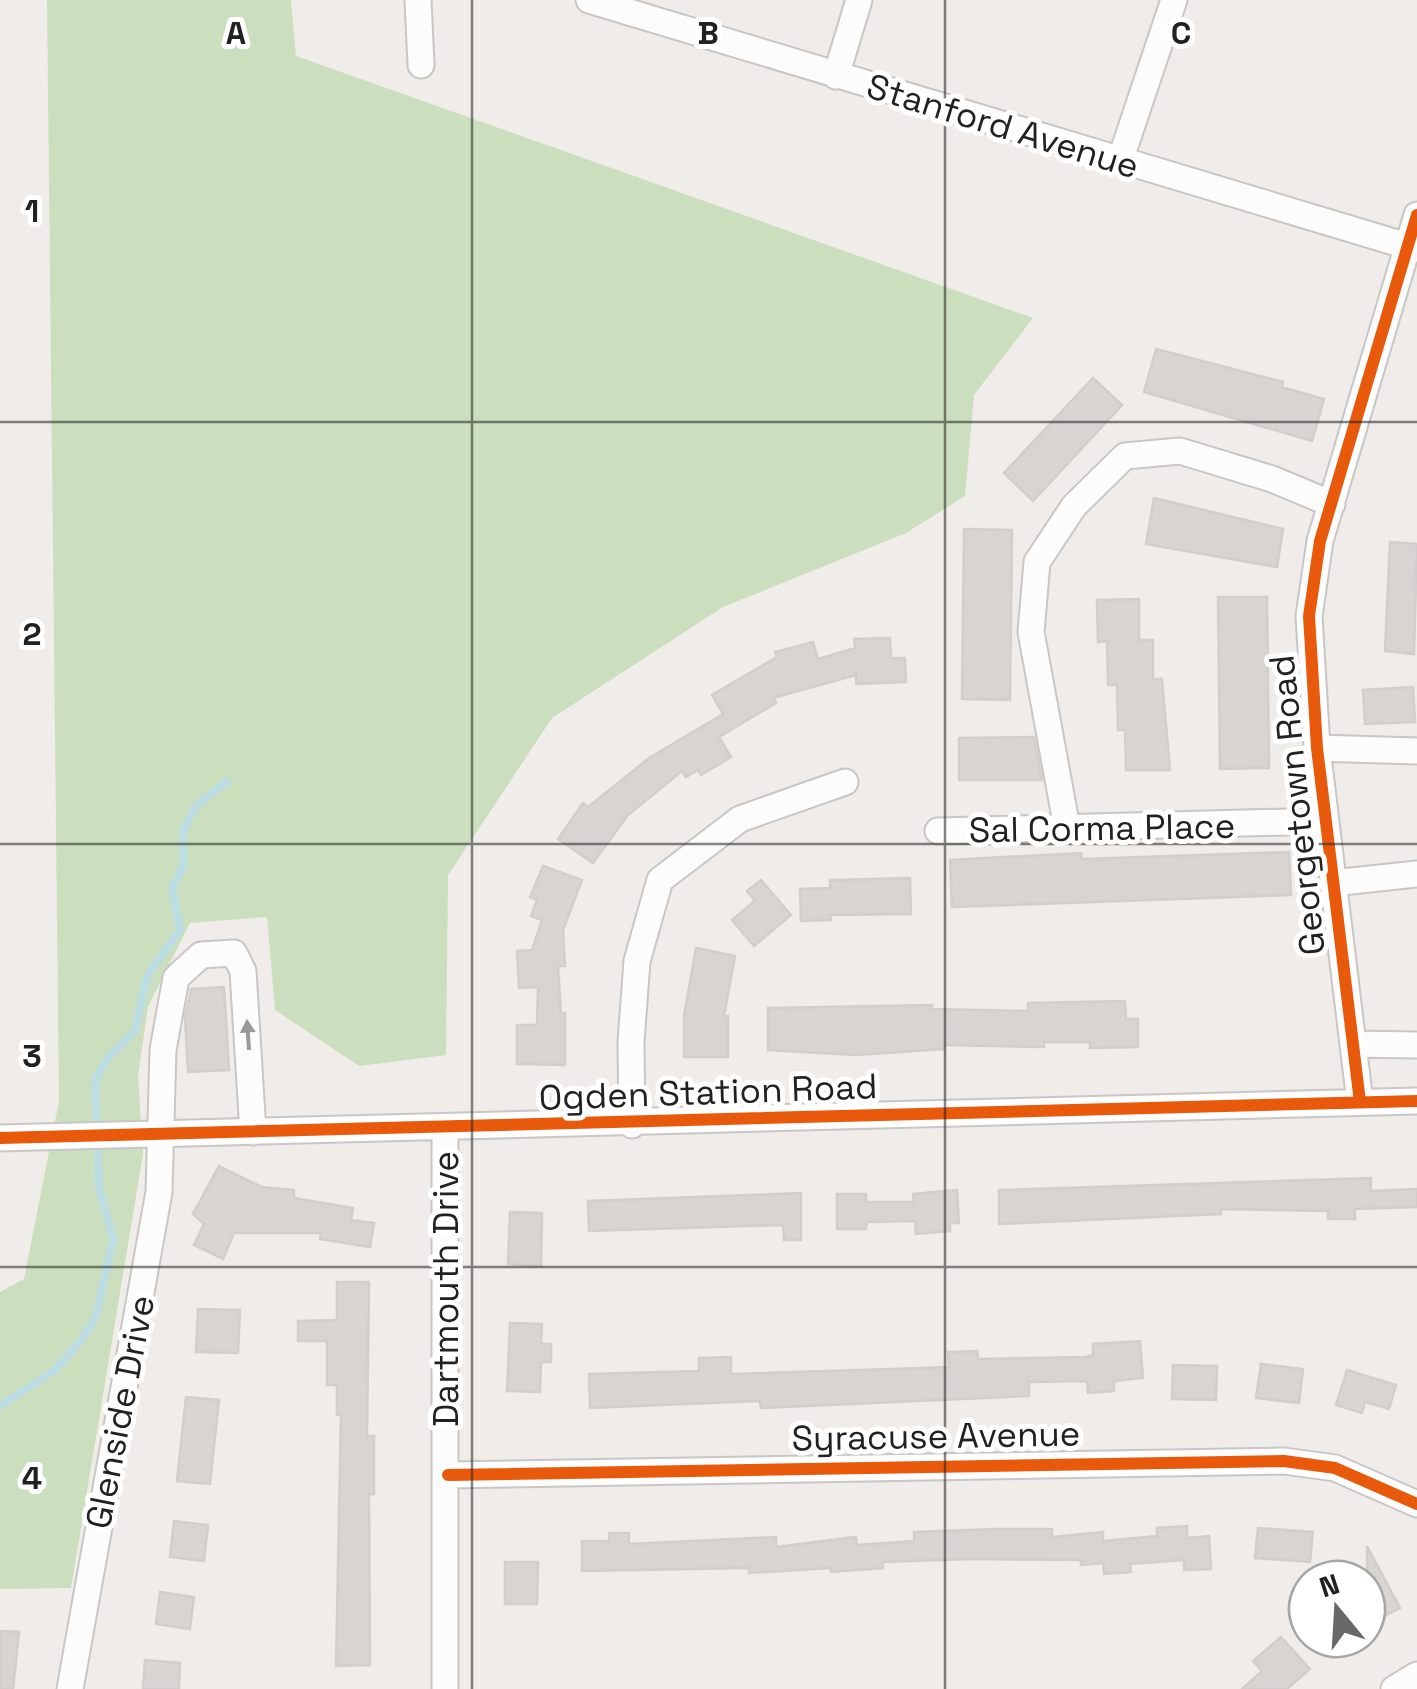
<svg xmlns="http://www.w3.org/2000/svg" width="1417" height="1689" viewBox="0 0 1417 1689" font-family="'Space Grotesk',sans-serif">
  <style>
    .forest { fill: #cbdebd }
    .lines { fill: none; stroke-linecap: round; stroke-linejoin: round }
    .stream { stroke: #bbdde3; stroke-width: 8 }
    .building { fill: #d7d4d2; stroke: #d2ceca; stroke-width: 2.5 }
    .minor-casing { stroke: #c8c7c5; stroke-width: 29 }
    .minor { stroke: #fdfcfc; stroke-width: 25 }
    .cycleway-casing { stroke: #fff; stroke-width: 19 }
    .cycleway { stroke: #e8590c; stroke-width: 12 }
    .oneway { fill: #9a9999 }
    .grid { fill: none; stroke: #212121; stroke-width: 2.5; stroke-opacity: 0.55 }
    .labels { text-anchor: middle; stroke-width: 10; stroke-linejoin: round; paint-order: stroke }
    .street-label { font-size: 35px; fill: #212121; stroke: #fff }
    .grid-label { font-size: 32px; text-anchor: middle; font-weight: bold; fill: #212121; stroke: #fff; stroke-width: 10; stroke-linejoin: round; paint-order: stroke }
  </style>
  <rect width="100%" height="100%" fill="#efece9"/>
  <path class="forest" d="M47 0H291L296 56 1033 318 974 395 965 496 906 533 723 607 552 718 448 875 446 1055 359 1066 275 1010 267 917 190 923 148 1007 138 1076 143 1154 71 1588 0 1589V1292L24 1279 59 1101Z"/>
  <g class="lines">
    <path class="stream" d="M0 1406 55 1370 84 1337 96 1316 113 1239 99 1188 95 1080 107 1059 135 1031 147 976 180 930 172 888 183 867V831L195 807 227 781"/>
  </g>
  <path class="building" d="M1156 349 1283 382 1282 387 1324 399 1312 441 1144 392Z
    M1093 378 1122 405 1033 501 1004 473Z
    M1154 498 1283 529 1277 567 1146 544Z
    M964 529 1012 530 1010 700 962 699Z
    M1390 542 1417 544 1414 654 1385 651Z
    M1218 597H1267L1269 768 1220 769Z
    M1139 599V640H1153V679H1162L1170 770H1126L1125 730H1118L1117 685H1108L1107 641 1098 642 1097 600Z
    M890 638 891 658H905L906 682 856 684V675L773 698 776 703 719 737 731 757 701 775 698 770 686 777 682 771 628 815 593 863 558 839 583 803 588 807 649 758 723 714 712 695 777 657 775 652 813 642 818 659 855 648 854 639Z
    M1413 687 1415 722 1365 724 1363 690Z
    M1034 737 1042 780H959V738Z
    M1289 852 1291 895 952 907 950 860 1081 853 1082 859Z
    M543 866 582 880 563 930 565 966H558L561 1013H565V1065L517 1064V1025H537L538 987 519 988 517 951 532 950 542 920 531 916 537 900 530 897Z
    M910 878 911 914 830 915 831 920 801 921 800 889 830 888V880Z
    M761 880 791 915 754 946 732 920 755 901 747 891Z
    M696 948 735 956 724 1016H728V1057H684V1016Z
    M224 987 229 1070 188 1072 185 1018 191 989Z
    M1125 1001 1126 1019H1138V1047L1090 1048V1042H1044V1047L944 1045V1049L856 1055 768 1050V1008L932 1005V1009L1028 1011V1003Z
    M219 1166 262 1187 294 1190V1198L353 1208 351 1220 374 1223 370 1247 320 1239 321 1233H234L223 1259 194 1245 204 1224 193 1214Z
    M1371 1178V1191L1417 1189V1207L1355 1209V1219H1328V1211L1221 1209V1214L999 1224V1190Z
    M957 1190 959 1223H950V1231L916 1234 915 1221 867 1222 866 1229H837V1194H866V1202H914L913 1194Z
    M801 1193V1240H784L783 1225 589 1231 588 1201Z
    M510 1212 542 1213 541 1266 508 1264Z
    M337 1282H369L367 1436H374V1494H369L370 1665 336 1666 341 1415H337V1385H327V1341H298V1321L337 1320Z
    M198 1309 240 1310 238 1353 196 1352Z
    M510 1323 542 1324 541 1344H551V1362H541L540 1392 507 1391Z
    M1140 1341 1143 1378 1114 1381V1391L1088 1393 1087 1381 1029 1382V1396L761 1408 760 1401 590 1408 589 1374 699 1371V1358L731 1357V1374L923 1368 949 1367 948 1352 977 1351 978 1359 1085 1357 1093 1355V1344Z
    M1261 1364 1303 1369 1299 1403 1256 1398Z
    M1173 1365 1217 1366 1216 1400 1172 1399Z
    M1347 1370 1396 1385 1389 1409 1365 1402 1362 1413 1336 1405Z
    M186 1397 219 1400 210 1484 177 1481Z
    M174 1521 208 1525 204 1561 170 1557Z
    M1187 1526V1538L1209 1536 1211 1569 1184 1570V1560L1130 1564 1131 1572 1104 1574 1103 1563 1081 1565V1560L970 1559 883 1562V1568L831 1572V1568L749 1573V1568L582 1571V1541H609V1533H629V1544L776 1537V1547L856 1537 857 1545 914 1541V1532L996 1529H1052V1537L1103 1532V1541L1157 1536V1528Z
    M1258 1528 1313 1532 1310 1562 1255 1558Z
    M1367 1546 1400 1608 1367 1625Z
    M505 1562H538L537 1604H505Z
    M160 1592 194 1597 190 1629 156 1624Z
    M0 1631 19 1632 13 1689 0 1688Z
    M1281 1637 1310 1669 1287 1689H1242L1262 1671 1253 1661Z
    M145 1660 180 1663 179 1689H143Z"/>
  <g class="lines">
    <g class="minor-casing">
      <path id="minor" d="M418 0 421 65
        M589 0 1417 249
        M836 76 859 0
        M1120 161 1174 0
        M1317 748 1417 751
        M1067 828 1031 632 1037 562 1074 506 1125 456 1180 451 1272 479 1332 504
        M938 831 1325 821
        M1333 883 1417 874
        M1353 1044 1417 1045
        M1360 1102 1317 748 1309 616 1320 541 1417 215
        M632 1125 631 1042 637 961 660 880 740 819 845 782
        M445 1128V1689
        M0 1138 1417 1101
        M448 1475 1284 1461 1335 1468 1417 1504
        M70 1689 159 1192 163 1050 176 978 201 955 234 953 243 971 253 1132
        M1394 1689 1417 1675"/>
    </g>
    <use href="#minor" class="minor"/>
    <g class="cycleway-casing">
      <path id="cycleway" d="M1360 1102 1317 748 1309 616 1320 541 1417 215
        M0 1138 1417 1101
        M448 1475 1284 1461 1335 1468 1417 1504"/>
    </g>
    <use href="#cycleway" class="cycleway"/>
  </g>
  <defs><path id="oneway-solid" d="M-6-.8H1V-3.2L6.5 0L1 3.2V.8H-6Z" transform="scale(2.5)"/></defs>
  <use class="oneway" href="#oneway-solid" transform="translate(248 1035) rotate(-94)"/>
  <path class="grid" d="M472 0V1689M945 0V1689M0 422H1417M0 844H1417M0 1267H1417"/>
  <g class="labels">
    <g class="street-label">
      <text transform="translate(1003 126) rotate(17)" y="12">Stanford Avenue</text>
      <text transform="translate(1297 805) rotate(-96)" y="12">Georgetown Road</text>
      <text transform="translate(1102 828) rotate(-1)" y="12">Sal Corma Place</text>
      <text transform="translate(708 1092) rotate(-2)" y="12">Ogden Station Road</text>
      <text transform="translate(446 1289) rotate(-90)" y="12">Dartmouth Drive</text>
      <text transform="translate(120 1412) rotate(-79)" y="12">Glenside Drive</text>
      <text transform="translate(936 1436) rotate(-1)" y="12">Syracuse Avenue</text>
    </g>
  </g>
  <g class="grid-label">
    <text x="236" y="44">A</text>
    <text x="708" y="44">B</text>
    <text x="1181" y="44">C</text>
    <text x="32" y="222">1</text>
    <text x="32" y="645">2</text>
    <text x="32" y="1067">3</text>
    <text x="32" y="1489">4</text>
  </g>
  <g transform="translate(1337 1609) rotate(342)"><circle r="48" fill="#ffffff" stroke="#a6a6a6" stroke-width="2.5"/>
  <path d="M0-8L18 38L0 25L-18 38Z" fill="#696867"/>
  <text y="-15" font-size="28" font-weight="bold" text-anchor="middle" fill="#212121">N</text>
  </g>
</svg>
